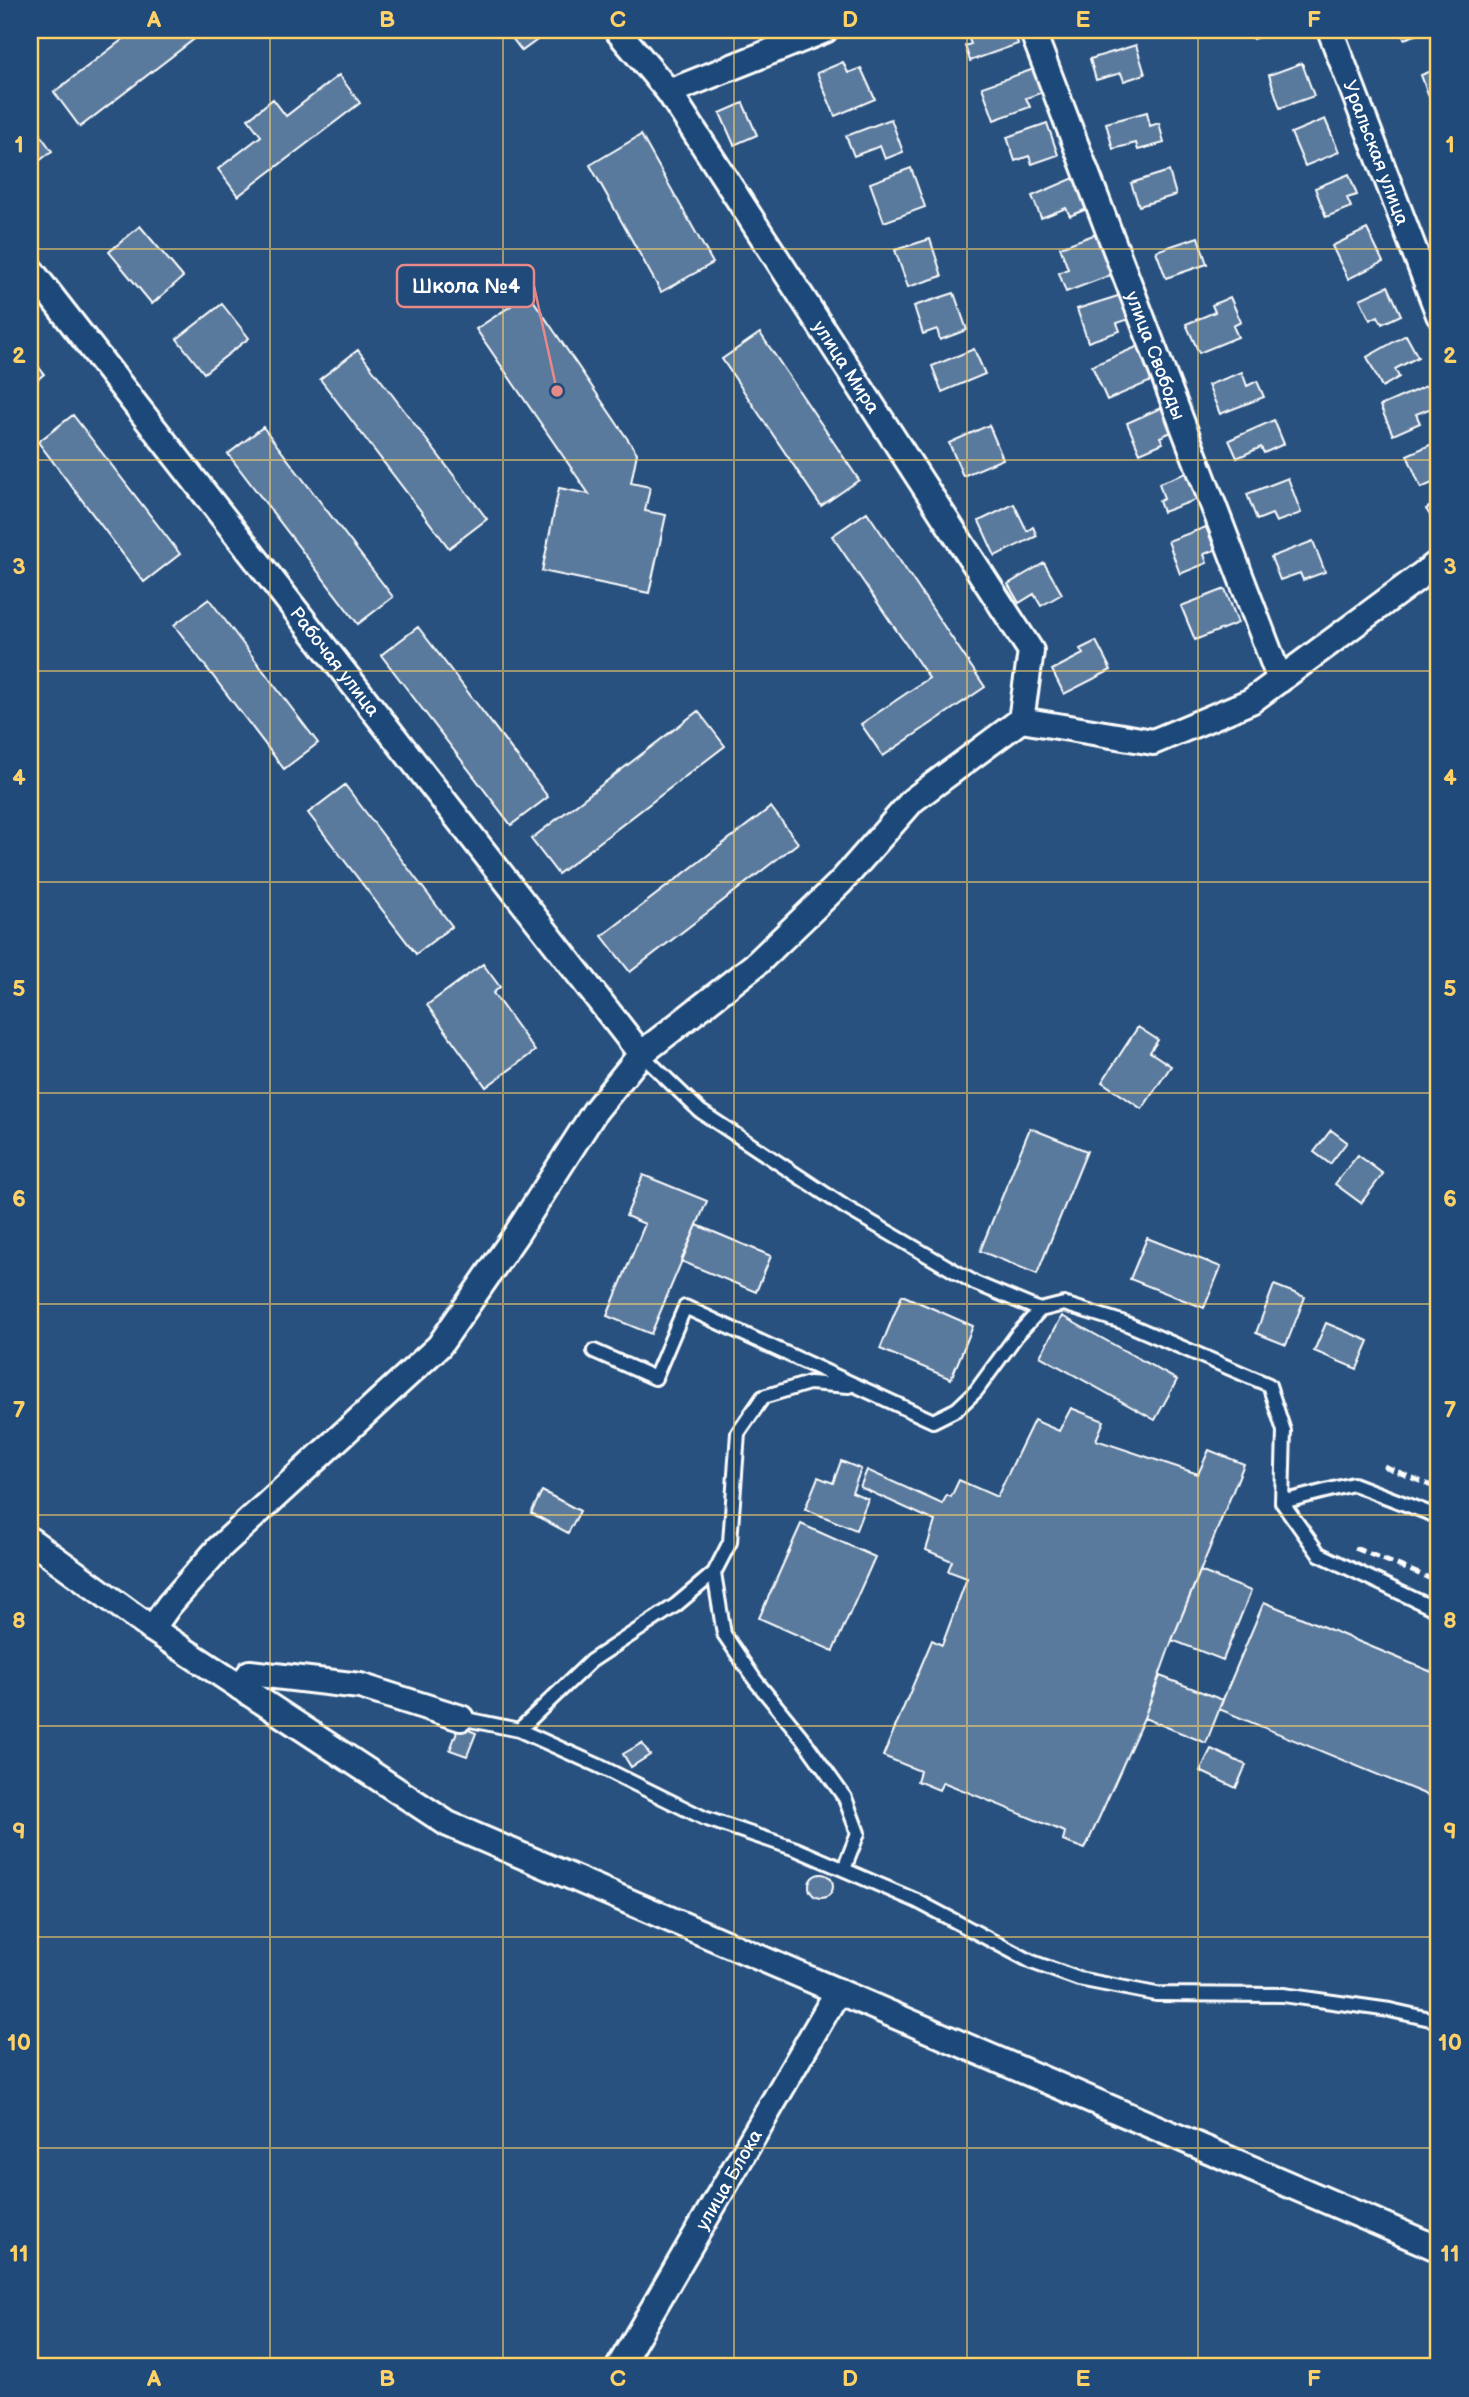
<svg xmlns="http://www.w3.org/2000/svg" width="1469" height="2397" viewBox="0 0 1469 2397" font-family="'Balsamiq Sans',sans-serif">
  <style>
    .building { fill: #5a7a9d; stroke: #fff; stroke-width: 2 }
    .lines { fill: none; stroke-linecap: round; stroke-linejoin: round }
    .lane-casing { stroke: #fff; stroke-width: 18 }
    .street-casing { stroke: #fff; stroke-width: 30 }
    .lane { stroke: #1f4a7a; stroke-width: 12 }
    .street { stroke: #1f4a7a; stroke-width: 24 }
    .rail { stroke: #fff; stroke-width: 5; stroke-dasharray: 10 5; stroke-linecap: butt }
    .grid { fill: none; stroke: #ffd166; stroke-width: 2; stroke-opacity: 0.55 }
    .labels { text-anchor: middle; stroke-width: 5; stroke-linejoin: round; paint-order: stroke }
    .street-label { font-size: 19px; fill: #fff; stroke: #1f4a7a }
    .leader { fill: none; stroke: #e88989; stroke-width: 2.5 }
    .callout-dot { fill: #e88989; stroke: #1f4a7a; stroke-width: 2.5 }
    .callout { fill: #1f4a7a; stroke: #e88989; stroke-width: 2.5 }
    .callout-label { font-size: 21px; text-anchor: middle; font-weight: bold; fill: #fff }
    .neatline { fill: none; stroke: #ffd166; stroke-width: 2.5 }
    .grid-label { font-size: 23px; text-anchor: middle; font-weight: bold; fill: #ffd166 }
  </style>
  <rect width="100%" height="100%" fill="#28517f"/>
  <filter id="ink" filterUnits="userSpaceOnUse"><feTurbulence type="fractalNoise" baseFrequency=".0143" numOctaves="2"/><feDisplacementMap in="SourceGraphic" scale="14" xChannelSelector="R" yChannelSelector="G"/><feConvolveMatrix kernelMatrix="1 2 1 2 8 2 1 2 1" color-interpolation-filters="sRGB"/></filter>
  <g filter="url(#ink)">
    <path class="building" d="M135 30H206L80 127 54 92Z
      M506 30H551L522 51Z
      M979 30H1013L1018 44 970 61 965 46 971 44 967 34Z
      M1249 30H1278L1253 39Z
      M1401 30H1431L1404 39Z
      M1136 45 1145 74 1124 81 1121 73 1096 80 1090 59Z
      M843 62 848 73 861 68 875 99 835 116 817 73Z
      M1302 63 1314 96 1280 108 1269 75Z
      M1439 68V96L1430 99 1421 75Z
      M1034 69 1043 92 1026 98 1030 107 994 120 982 87Z
      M339 75 360 103 238 196 218 169 261 136 248 119 273 99 286 116Z
      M743 103 757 135 734 145 720 113Z
      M1147 112 1150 126 1159 123 1164 143 1138 150 1136 143 1113 149 1106 123Z
      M891 119 903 152 885 159 880 146 854 156 846 136Z
      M1325 119 1339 152 1305 166 1291 133Z
      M30 121 52 151 30 168Z
      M1047 123 1058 155 1032 164 1029 156 1015 161 1007 137Z
      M641 135 713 263 661 292 590 165Z
      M911 168 925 207 884 222 870 183Z
      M1169 171 1176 195 1139 206 1131 183Z
      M1349 174 1357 195 1347 198 1351 207 1326 217 1315 188Z
      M1074 178 1087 209 1070 216 1066 208 1041 218 1032 196Z
      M140 226 183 277 152 304 109 252Z
      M1367 229 1383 262 1348 279 1332 246Z
      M1096 234 1111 275 1066 292 1059 273 1068 269 1060 247Z
      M1198 237 1207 264 1166 278 1156 251Z
      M930 239 942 276 908 287 895 250Z
      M1388 286 1401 315 1382 324 1378 316 1370 320 1360 299Z
      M954 293 967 330 940 340 937 329 923 334 914 306Z
      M529 294 637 453 631 483 650 487 645 511 666 515 649 593 542 571 559 488 589 494 476 329Z
      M1121 295 1129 319 1117 323 1120 331 1088 342 1077 309Z
      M1230 297 1241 322 1233 326 1238 337 1199 353 1186 324 1215 312 1212 305Z
      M222 304 249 338 204 373 177 339Z
      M760 333 859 480 821 506 722 359Z
      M1406 335 1418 357 1395 369 1399 377 1382 387 1367 357Z
      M1141 345 1156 379 1107 400 1092 366Z
      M974 349 985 374 942 392 932 366Z
      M358 350 487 519 449 548 320 379Z
      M30 355 44 374 30 386Z
      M1242 372 1247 386 1257 381 1264 397 1220 414 1208 385Z
      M1428 385 1437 406 1416 414 1420 423 1393 435 1380 406Z
      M1165 406 1176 430 1160 437 1163 443 1140 453 1127 423Z
      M73 415 180 554 144 582 38 442Z
      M1274 420 1284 444 1264 453 1261 447 1237 458 1229 440Z
      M989 425 1003 459 963 476 949 443Z
      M263 427 393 597 358 624 228 454Z
      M1439 441V480L1421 488 1407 455Z
      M1189 472 1198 499 1163 512 1159 501 1164 499 1159 483Z
      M1288 478 1301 513 1276 522 1272 514 1257 520 1247 494Z
      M1439 500V529L1426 509Z
      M1014 504 1027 531 1033 527 1037 536 995 556 979 521Z
      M867 512 985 687 883 756 861 724 929 678 832 536Z
      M1206 527 1215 550 1204 554 1207 563 1180 574 1168 541Z
      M1313 541 1325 572 1303 580 1300 573 1280 580 1271 557Z
      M1044 563 1062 594 1041 606 1034 594 1019 603 1008 584Z
      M1225 589 1238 623 1195 640 1181 606Z
      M209 599 318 743 284 769 174 625Z
      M418 627 548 797 511 825 381 655Z
      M1096 641 1111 670 1064 694 1052 670 1083 654 1080 649Z
      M698 711 725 746 558 874 531 839Z
      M345 785 452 926 416 954 308 813Z
      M771 807 798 843 630 972 602 936Z
      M483 964 500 987 493 993 535 1051 486 1087 427 1005Z
      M1138 1027 1158 1040 1150 1052 1171 1066 1142 1109 1102 1082Z
      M1030 1128 1087 1151 1037 1274 980 1251Z
      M1331 1130 1347 1142 1330 1164 1314 1152Z
      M1358 1155 1383 1174 1361 1203 1335 1184Z
      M643 1175 707 1201 651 1334 607 1316 645 1224 626 1216Z
      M697 1225 771 1256 756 1292 681 1261Z
      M1147 1238 1221 1267 1204 1308 1130 1279Z
      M1274 1285 1305 1297 1286 1345 1256 1333Z
      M902 1295 973 1326 951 1379 880 1349Z
      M1062 1316 1177 1380 1155 1420 1040 1356Z
      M1326 1323 1369 1341 1357 1369 1314 1351Z
      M1071 1408 1104 1421 1096 1440 1198 1474 1209 1450 1244 1464 1172 1640 1144 1718 1085 1849 1063 1841 1065 1832 943 1782 939 1790 917 1781 920 1771 883 1756 932 1640 942 1645 967 1578 948 1571 952 1561 926 1550 935 1521 860 1487 867 1470 942 1504 947 1495 951 1497 959 1480 997 1497 1034 1420 1059 1431Z
      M841 1461 861 1469 852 1492 868 1499 856 1530 805 1509 818 1477 833 1483Z
      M542 1491 580 1511 568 1533 531 1513Z
      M801 1524 875 1557 833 1651 759 1618Z
      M1200 1571 1251 1591 1223 1660 1172 1640Z
      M1264 1602 1439 1675V1800L1219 1709Z
      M1160 1676 1223 1700 1206 1743 1144 1718Z
      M459 1726 476 1733 467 1756 450 1750Z
      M642 1743 650 1755 631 1767 623 1754Z
      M1211 1749 1246 1765 1236 1788 1200 1771Z
      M809 1886a12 12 0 1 1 24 0a12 12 0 1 1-24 0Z"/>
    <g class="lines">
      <g class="lane-casing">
        <path id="lane" d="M641 1054 700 1111 845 1207 975 1283 1040 1310
          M594 1351 655 1378 685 1307 933 1421 957 1409 976 1391 1016 1336 1040 1310 1064 1304 1125 1323 1269 1385 1284 1431 1282 1502 1319 1554 1439 1611
          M1282 1502 1353 1484 1439 1517
          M714 1573 724 1634 755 1680 803 1739 845 1798 858 1833 844 1869
          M461 1718 519 1730 599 1766 704 1818 796 1849 917 1901 1032 1962 1079 1979 1156 1994 1283 1995 1390 2010 1439 2021
          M519 1730 591 1661 676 1605 714 1573 730 1542 738 1433 763 1397 809 1383 849 1386"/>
      </g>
      <g class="street-casing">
        <g id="street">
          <path id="s1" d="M617 30 669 92 1031 651 1021 720"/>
          <path id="s2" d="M1032 30 1280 680"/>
          <path id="s3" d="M1330 30 1439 315"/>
          <path d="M669 92 825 30"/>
          <path id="s4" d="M30 269 641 1054"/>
          <path d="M30 1540 152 1629 448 1824 1439 2249"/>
          <path d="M152 1629 169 1605 219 1548 439 1346 517 1233 595 1111 641 1054 756 964 840 883 913 800 1021 720 1153 742 1251 701 1439 562"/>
          <path d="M241 1688 250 1673 360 1686 461 1718"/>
          <path id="s5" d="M619 2367 838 1991"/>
        </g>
      </g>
      <use href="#lane" class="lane"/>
      <use href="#street" class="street"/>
      <path class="rail" d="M1384 1466 1439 1489
        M1355 1548 1439 1582"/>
    </g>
  </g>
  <path class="grid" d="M270 30V2367M503 30V2367M734 30V2367M967 30V2367M1198 30V2367M30 249H1439M30 460H1439M30 671H1439M30 882H1439M30 1093H1439M30 1304H1439M30 1515H1439M30 1726H1439M30 1937H1439M30 2148H1439"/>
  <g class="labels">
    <g class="street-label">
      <text dy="7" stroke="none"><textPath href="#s3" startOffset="131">Уральская улица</textPath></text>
      <text dy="7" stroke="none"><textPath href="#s2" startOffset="348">улица Свободы</textPath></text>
      <text dy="7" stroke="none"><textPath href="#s1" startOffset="408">улица Мира</textPath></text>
      <text dy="7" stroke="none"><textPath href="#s4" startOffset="497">Рабочая улица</textPath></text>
      <text dy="7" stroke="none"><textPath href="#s5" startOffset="217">улица Блока</textPath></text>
    </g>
  </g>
  <path class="leader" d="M557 391L534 286"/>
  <circle class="callout-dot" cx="557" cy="391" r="7"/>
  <rect class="callout" x="397" y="265" width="137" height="42" rx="7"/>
  <g class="callout-label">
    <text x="466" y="293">Школа №4</text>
  </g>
  <rect width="1469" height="2397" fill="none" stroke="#1f4a7a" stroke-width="77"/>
  <rect x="38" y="38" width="1392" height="2320" class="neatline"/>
  <g class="grid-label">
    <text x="154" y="27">A</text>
    <text x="387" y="27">B</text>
    <text x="618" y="27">C</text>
    <text x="850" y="27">D</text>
    <text x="1083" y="27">E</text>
    <text x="1314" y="27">F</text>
    <text x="19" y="152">1</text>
    <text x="1450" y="152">1</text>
    <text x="19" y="363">2</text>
    <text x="1450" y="363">2</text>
    <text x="19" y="574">3</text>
    <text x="1450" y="574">3</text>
    <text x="19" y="785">4</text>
    <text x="1450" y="785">4</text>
    <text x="19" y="996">5</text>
    <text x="1450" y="996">5</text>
    <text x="19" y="1206">6</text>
    <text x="1450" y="1206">6</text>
    <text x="19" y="1417">7</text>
    <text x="1450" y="1417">7</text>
    <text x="19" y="1628">8</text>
    <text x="1450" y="1628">8</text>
    <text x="19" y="1839">9</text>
    <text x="1450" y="1839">9</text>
    <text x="19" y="2050">10</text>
    <text x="1450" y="2050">10</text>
    <text x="19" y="2261">11</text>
    <text x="1450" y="2261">11</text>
    <text x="154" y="2386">A</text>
    <text x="387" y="2386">B</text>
    <text x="618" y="2386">C</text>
    <text x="850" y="2386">D</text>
    <text x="1083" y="2386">E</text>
    <text x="1314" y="2386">F</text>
  </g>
</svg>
